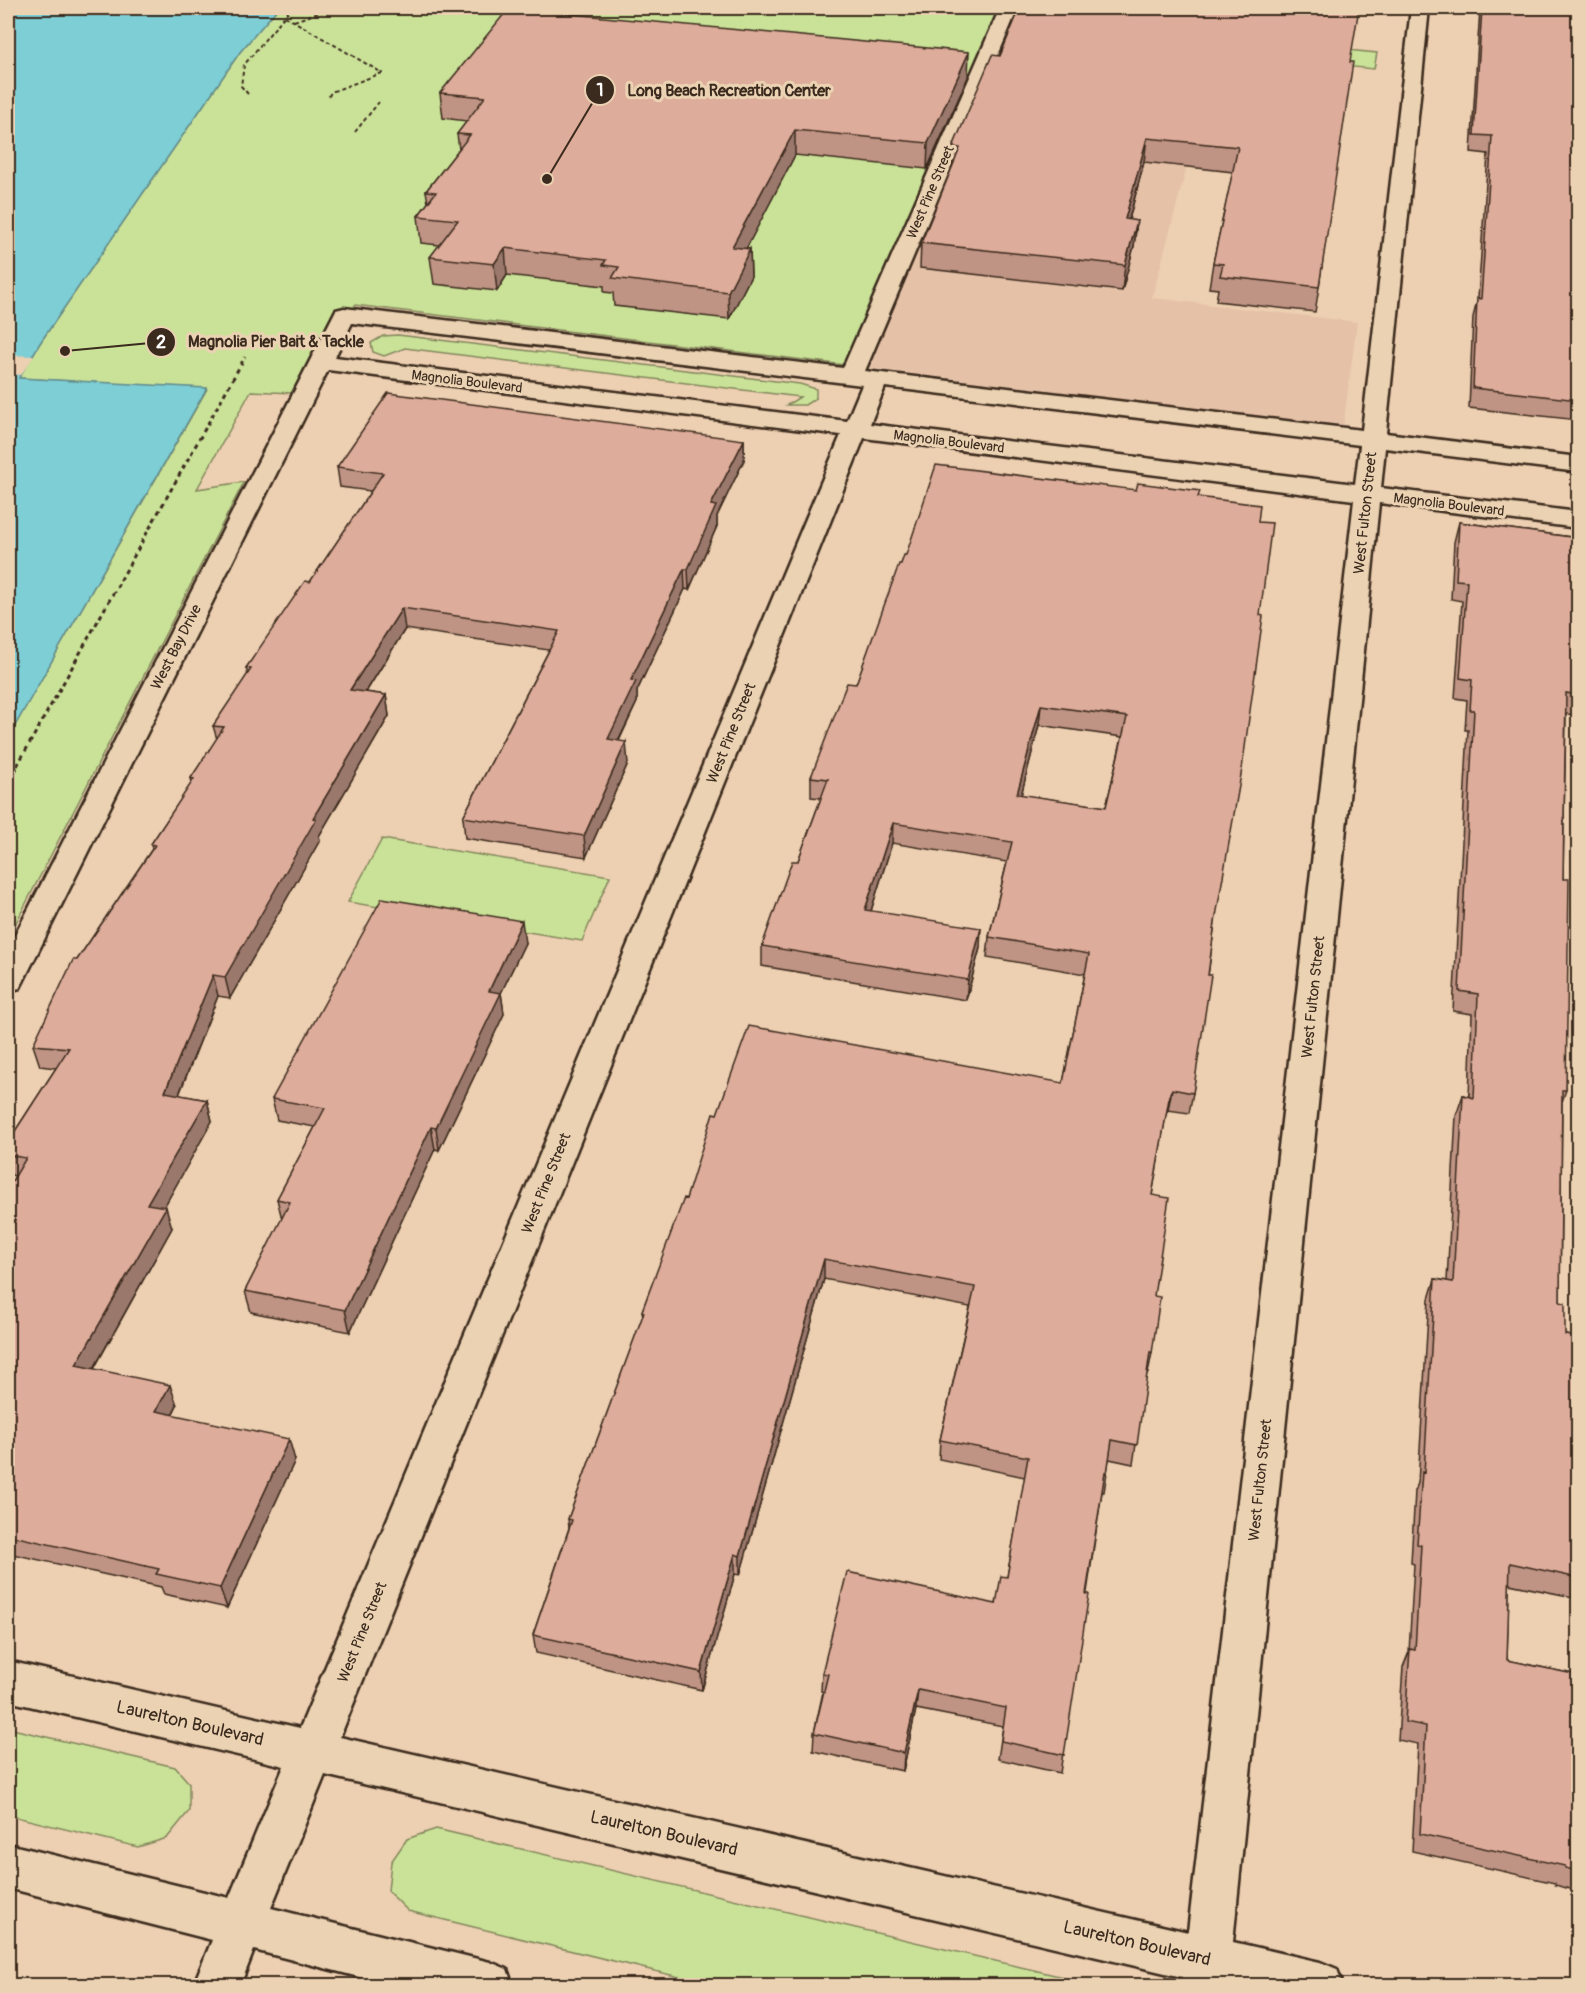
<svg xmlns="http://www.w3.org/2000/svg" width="1586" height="1993" viewBox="0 0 1586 1993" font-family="Pangolin,sans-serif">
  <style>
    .built { fill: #e5c1a7 }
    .green { fill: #cae298; stroke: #82865b; stroke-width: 1.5 }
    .water { fill: #7dced5; stroke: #638c8c; stroke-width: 1.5 }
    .pier { fill: #edcfb1 }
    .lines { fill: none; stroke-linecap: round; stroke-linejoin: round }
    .minor-casing { stroke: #3b2a1e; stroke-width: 5 }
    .path-far2 { stroke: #3b2a1e; stroke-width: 2; stroke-dasharray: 4 3; stroke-linecap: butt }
    .path-far1 { stroke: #3b2a1e; stroke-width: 3; stroke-dasharray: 4.5 4; stroke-linecap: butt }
    .path { stroke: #3b2a1e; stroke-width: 4; stroke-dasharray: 6 4.5; stroke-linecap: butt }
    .minor { fill: #ead2b2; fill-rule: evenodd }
    .wall { fill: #bf9484; stroke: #3b2a1e; stroke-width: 1.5; fill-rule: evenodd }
    .shaded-wall { fill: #9b786c; stroke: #3b2a1e; stroke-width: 1.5 }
    .building { fill: #deac9a; stroke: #3b2a1e; stroke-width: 1.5; fill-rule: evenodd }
    .labels { text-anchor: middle; stroke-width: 6; stroke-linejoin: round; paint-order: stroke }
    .far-street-label { font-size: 14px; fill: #3b2a1e; stroke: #ead2b2 }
    .street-label { font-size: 15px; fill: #3b2a1e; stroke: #ead2b2 }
    .near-street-label { font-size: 18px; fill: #3b2a1e; stroke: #ead2b2 }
    .leader { fill: none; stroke: #3b2a1e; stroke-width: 2 }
    .callout-dot { fill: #3b2a1e; stroke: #ead2b2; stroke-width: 2 }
    .mark-label { font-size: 18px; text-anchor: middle; font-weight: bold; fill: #fff }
    .callout-label { font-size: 16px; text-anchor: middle; font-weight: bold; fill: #3b2a1e; stroke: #ead2b2; stroke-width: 6; stroke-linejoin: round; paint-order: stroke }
  </style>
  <rect width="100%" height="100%" fill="#edcfb1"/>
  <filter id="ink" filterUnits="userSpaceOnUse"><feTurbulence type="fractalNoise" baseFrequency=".0167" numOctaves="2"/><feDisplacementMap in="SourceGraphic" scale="12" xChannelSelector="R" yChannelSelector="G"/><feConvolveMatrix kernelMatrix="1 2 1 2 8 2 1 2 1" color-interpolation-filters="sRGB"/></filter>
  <g filter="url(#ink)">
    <path class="built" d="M1013 8H1229L1152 298 1357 322 1343 427 861 367Z"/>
    <path class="green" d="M278 8H1013L861 367 355 305 313 394 251 391 197 489 244 482 8 938V738L207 389 18 378 40 343 240 52Z
      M1225 38 1377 53 1374 69 1220 54Z
      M398 335 800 384 816 389V398L805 405H787L800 397 405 348 384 356 373 352 371 343 383 336Z
      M382 839 610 876 582 941 348 902Z
      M8 1728 175 1767 189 1783V1811L167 1838 138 1847 8 1815Z
      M436 1829 1063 1977 1073 1985H712L408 1911 388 1891 391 1862 407 1839Z"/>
    <path class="water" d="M8 8H278L240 52 40 343 19 378 207 388 8 738Z"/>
    <path class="pier" d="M8 355 34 356 21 375 8 374Z"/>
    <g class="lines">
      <g class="minor-casing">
        <path id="minor" d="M1000 8H1018L865 371 1362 430 1411 8H1429L1386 433 1578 457V472L1385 448 1381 488 1578 512V528L1379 503 1233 1942 1320 1962 1337 1969 1343 1986H1181L1182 1977 325 1775 271 1908 490 1962 507 1969 513 1986H394L254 1950 240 1986H193L212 1940 8 1888V1844L229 1898 284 1766 8 1701V1661L300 1728 841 435 328 370 24 980 20 988 8 991V949L336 310 344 308 843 368ZM352 323 862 385 847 421 335 357ZM885 387 1360 445 1355 484 870 424ZM864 438 1354 500 1188 1932 340 1737Z"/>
      </g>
      <path class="path-far2" d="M285 16 382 73 331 92 328 98
        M294 21 333 8
        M248 94 241 86 244 65 291 8
        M355 132 379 102"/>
      <path class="path-far1" d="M17 766 245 357"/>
      <path class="path" d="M8 782 18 765"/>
      <use href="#minor" class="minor"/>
    </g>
    <path class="wall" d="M1480 8H1578V420L1469 408 1473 317 1478 298 1488 154 1471 152Z
      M1000 56 1350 62 1319 287 1315 312 1216 301 1218 289 1209 288 1213 263 1233 172 1144 162 1129 220 1137 221 1134 246 1122 291 920 268 921 243 952 169 953 147Z
      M968 77 927 169 795 155 746 248 750 249 751 276 729 319 614 306 613 293 604 292V286L507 275 497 291 434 284 430 257 440 245 421 243 418 216 428 203 426 191 459 149 457 134 467 121 443 118 440 93Z
      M744 440V460L717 516V526L689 590 685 589 637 691V702L619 741 628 763 586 857 465 838 463 817 549 650 405 629 366 692 386 695 389 716 319 836 320 840 230 998 218 996 179 1095 207 1100 212 1121 164 1207 172 1228 94 1369 177 1405 172 1415 295 1460 227 1608 164 1594 161 1587 8 1553V1188L15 1176 8 1174V1142L56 1068 40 1066 33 1045 77 960 152 849 151 844 192 783 191 778 217 739 213 726 248 675 246 668 310 582 371 491 340 487 337 467Z
      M1136 490 1199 497 1258 522 1215 922 1193 1093 1189 1113 1168 1110 1166 1114 1152 1195 1154 1296 1152 1353 1148 1373 1147 1372 1133 1464 1109 1459 1104 1492H1102L1060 1773 998 1759 1003 1726 916 1709 903 1771 813 1751 814 1733 823 1692 821 1691 822 1673 996 1604 1007 1577 1025 1477 939 1459 940 1440 970 1307 824 1279 740 1575 735 1574 702 1690 536 1653 533 1635 569 1528 568 1519 643 1316 642 1311 686 1199 717 1114 1063 1083 1085 974 987 957 989 937 1007 862 892 843 871 911 980 948 966 1000 762 966V946L798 861 821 798 811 797V777L856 684 901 564 906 555ZM1039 725 1122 737 1106 807 1021 795Z
      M1459 522 1578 538V715L1566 714 1563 879 1566 1090 1562 1102 1560 1302 1565 1335 1578 1337V1598L1509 1584 1507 1660 1578 1675V1891L1555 1885V1883L1412 1851 1418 1744 1398 1740 1403 1667 1409 1652 1414 1564 1411 1563 1415 1491 1418 1483 1429 1299 1435 1279 1447 1281 1456 1116 1463 1095 1469 1097 1472 1014 1453 1011 1468 730H1465L1467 700 1455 698 1462 601 1451 599 1454 542Z
      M525 943 501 993 504 1014 439 1150 435 1149 350 1332 251 1312 245 1291 282 1219 277 1199 315 1127 277 1120 272 1099Z"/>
    <path class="shaded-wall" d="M969 52 968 77 927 169 928 143Z
      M795 130V155L733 274 732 247Z
      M1147 138 1144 162 1122 245 1125 219Z
      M1137 221 1134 246 1122 291 1125 265Z
      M505 248 507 275 497 291 494 264Z
      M750 249 751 276 729 319 728 292Z
      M744 440V460L717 516V526L689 590 688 569 711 505Z
      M684 569 685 589 637 691V702L609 760 608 739 631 680Z
      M402 608 405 629 354 711 350 690Z
      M386 695 389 716 319 836 320 840 230 998 225 977 313 818Z
      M1041 705 1039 725 1016 815 1017 794Z
      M626 742 628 763 586 857 584 836Z
      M893 823 892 843 865 930V910Z
      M522 921 525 943 501 993 504 1014 439 1150 436 1128 489 991Z
      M981 928 980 948 966 1000 968 980Z
      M213 975 218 996 171 1114 165 1092Z
      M1172 1089 1168 1110 1166 1114 1170 1093Z
      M207 1100 212 1121 154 1225 147 1204Z
      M431 1127 435 1149 350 1332 345 1310Z
      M166 1207 172 1228 84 1386 76 1365Z
      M824 1259V1279L740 1575V1556Z
      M170 1385 177 1405 164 1432 156 1411Z
      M289 1439 295 1460 227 1608 220 1588Z
      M735 1554V1574L702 1690 701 1672Z
      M918 1690 916 1709 903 1771 904 1753Z"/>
    <path class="building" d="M509 8 969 52 928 143 795 130 732 247 750 249 728 292 612 278 619 267 603 265 606 260 505 248 494 264 430 257 458 220 418 216 436 192 426 191 470 135 457 134 485 97 440 93Z
      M1020 8H1359L1350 62H1353L1319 287 1220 276 1223 264 1213 263 1238 147 1147 138 1125 219 1137 221 1125 265 921 243 960 148 953 147 992 55 1000 56Z
      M1482 8H1578V400L1473 388 1477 298 1481 299 1492 136 1474 135Z
      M388 393 744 440 711 505 716 506 688 569H684L631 680 636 681 608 739 626 742 584 836 463 817 559 631 402 608 350 690 386 695 313 818 316 819 225 977 213 975 165 1092 207 1100 147 1204 166 1207 76 1365 170 1385 156 1411 289 1439 220 1588 156 1574 159 1569 8 1535V1188L26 1158 8 1155V1142L69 1048 33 1045 73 960H77L155 845 151 844 194 779 191 778 224 727 213 726 251 669 246 668 305 581 310 582 383 473 337 467Z
      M936 465 1136 490 1138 483 1200 491 1198 497 1260 505 1258 522 1272 523 1260 615 1263 616 1242 769 1215 922 1208 975H1211L1193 1093 1172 1089 1170 1093 1152 1195 1169 1198 1154 1296 1160 1297 1152 1353 1150 1352 1137 1445 1112 1440 1107 1473 1105 1472 1086 1594H1089L1064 1755 1001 1741 1006 1708 918 1690 904 1753 814 1733 828 1674 822 1673 847 1572 996 1604 1001 1576 1007 1577 1028 1457 940 1440 975 1287 824 1259 740 1556 735 1554 701 1672 533 1635 572 1520 568 1519 644 1312 642 1311 684 1198 686 1199 713 1113 717 1114 749 1026 1063 1083 1089 954 989 937 1012 842 893 823 865 910 981 928 968 980 762 946 792 861H798L828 779 811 777 847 683 856 684 899 564H901L904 555H906ZM1041 705 1127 717 1106 807 1017 794Z
      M1459 522 1578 538V695L1566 693 1563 879H1569L1566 1090H1562L1560 1302 1565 1303V1335L1578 1337V1578L1510 1563 1507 1660 1578 1675V1871L1565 1868V1866L1420 1834 1426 1726 1405 1722 1410 1649 1415 1650 1421 1545 1417 1544 1422 1472 1424 1473 1435 1279 1453 1282 1463 1095 1474 1098 1478 994 1459 991 1474 710H1470L1472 680 1460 678 1467 581 1456 580Z
      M382 898 522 921 489 991 501 993 436 1128 431 1127 345 1310 245 1291 290 1202 277 1199 325 1108 272 1099Z"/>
  </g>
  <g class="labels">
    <g class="far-street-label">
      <text transform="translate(930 192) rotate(-67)" y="5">West Pine Street</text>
      <text transform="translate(467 381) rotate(7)" y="5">Magnolia Boulevard</text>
      <text transform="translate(949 441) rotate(7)" y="5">Magnolia Boulevard</text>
      <text transform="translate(1449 504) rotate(7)" y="5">Magnolia Boulevard</text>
    </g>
    <g class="street-label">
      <text transform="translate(1365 513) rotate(-84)" y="5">West Fulton Street</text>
      <text transform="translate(176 647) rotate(-63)" y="5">West Bay Drive</text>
      <text transform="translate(731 733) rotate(-68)" y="5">West Pine Street</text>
      <text transform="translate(1313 997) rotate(-84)" y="5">West Fulton Street</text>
      <text transform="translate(546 1183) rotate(-68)" y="5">West Pine Street</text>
      <text transform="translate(1260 1480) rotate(-84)" y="5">West Fulton Street</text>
      <text transform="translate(362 1632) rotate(-68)" y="5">West Pine Street</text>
    </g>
    <g class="near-street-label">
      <text transform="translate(190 1723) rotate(13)" y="6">Laurelton Boulevard</text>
      <text transform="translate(664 1833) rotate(13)" y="6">Laurelton Boulevard</text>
      <text transform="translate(1137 1943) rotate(13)" y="6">Laurelton Boulevard</text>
    </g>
  </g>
  <path class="leader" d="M547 179L600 90M65 351L161 342"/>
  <g class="callout-dot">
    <circle cx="547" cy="179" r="6"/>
    <circle cx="65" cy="351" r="6"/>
    <circle cx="600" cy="90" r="15"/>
    <circle cx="161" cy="342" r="15"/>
  </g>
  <g class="mark-label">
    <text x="600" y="96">1</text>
    <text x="161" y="348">2</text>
  </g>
  <g class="callout-label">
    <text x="729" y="96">Long Beach Recreation Center</text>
    <text x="276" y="347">Magnolia Pier Bait &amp; Tackle</text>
  </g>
  <rect width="1586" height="1993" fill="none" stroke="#ead2b2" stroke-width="30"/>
  <rect x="15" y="15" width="1556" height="1963" fill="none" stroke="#3b2a1e" stroke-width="2" filter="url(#ink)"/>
</svg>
